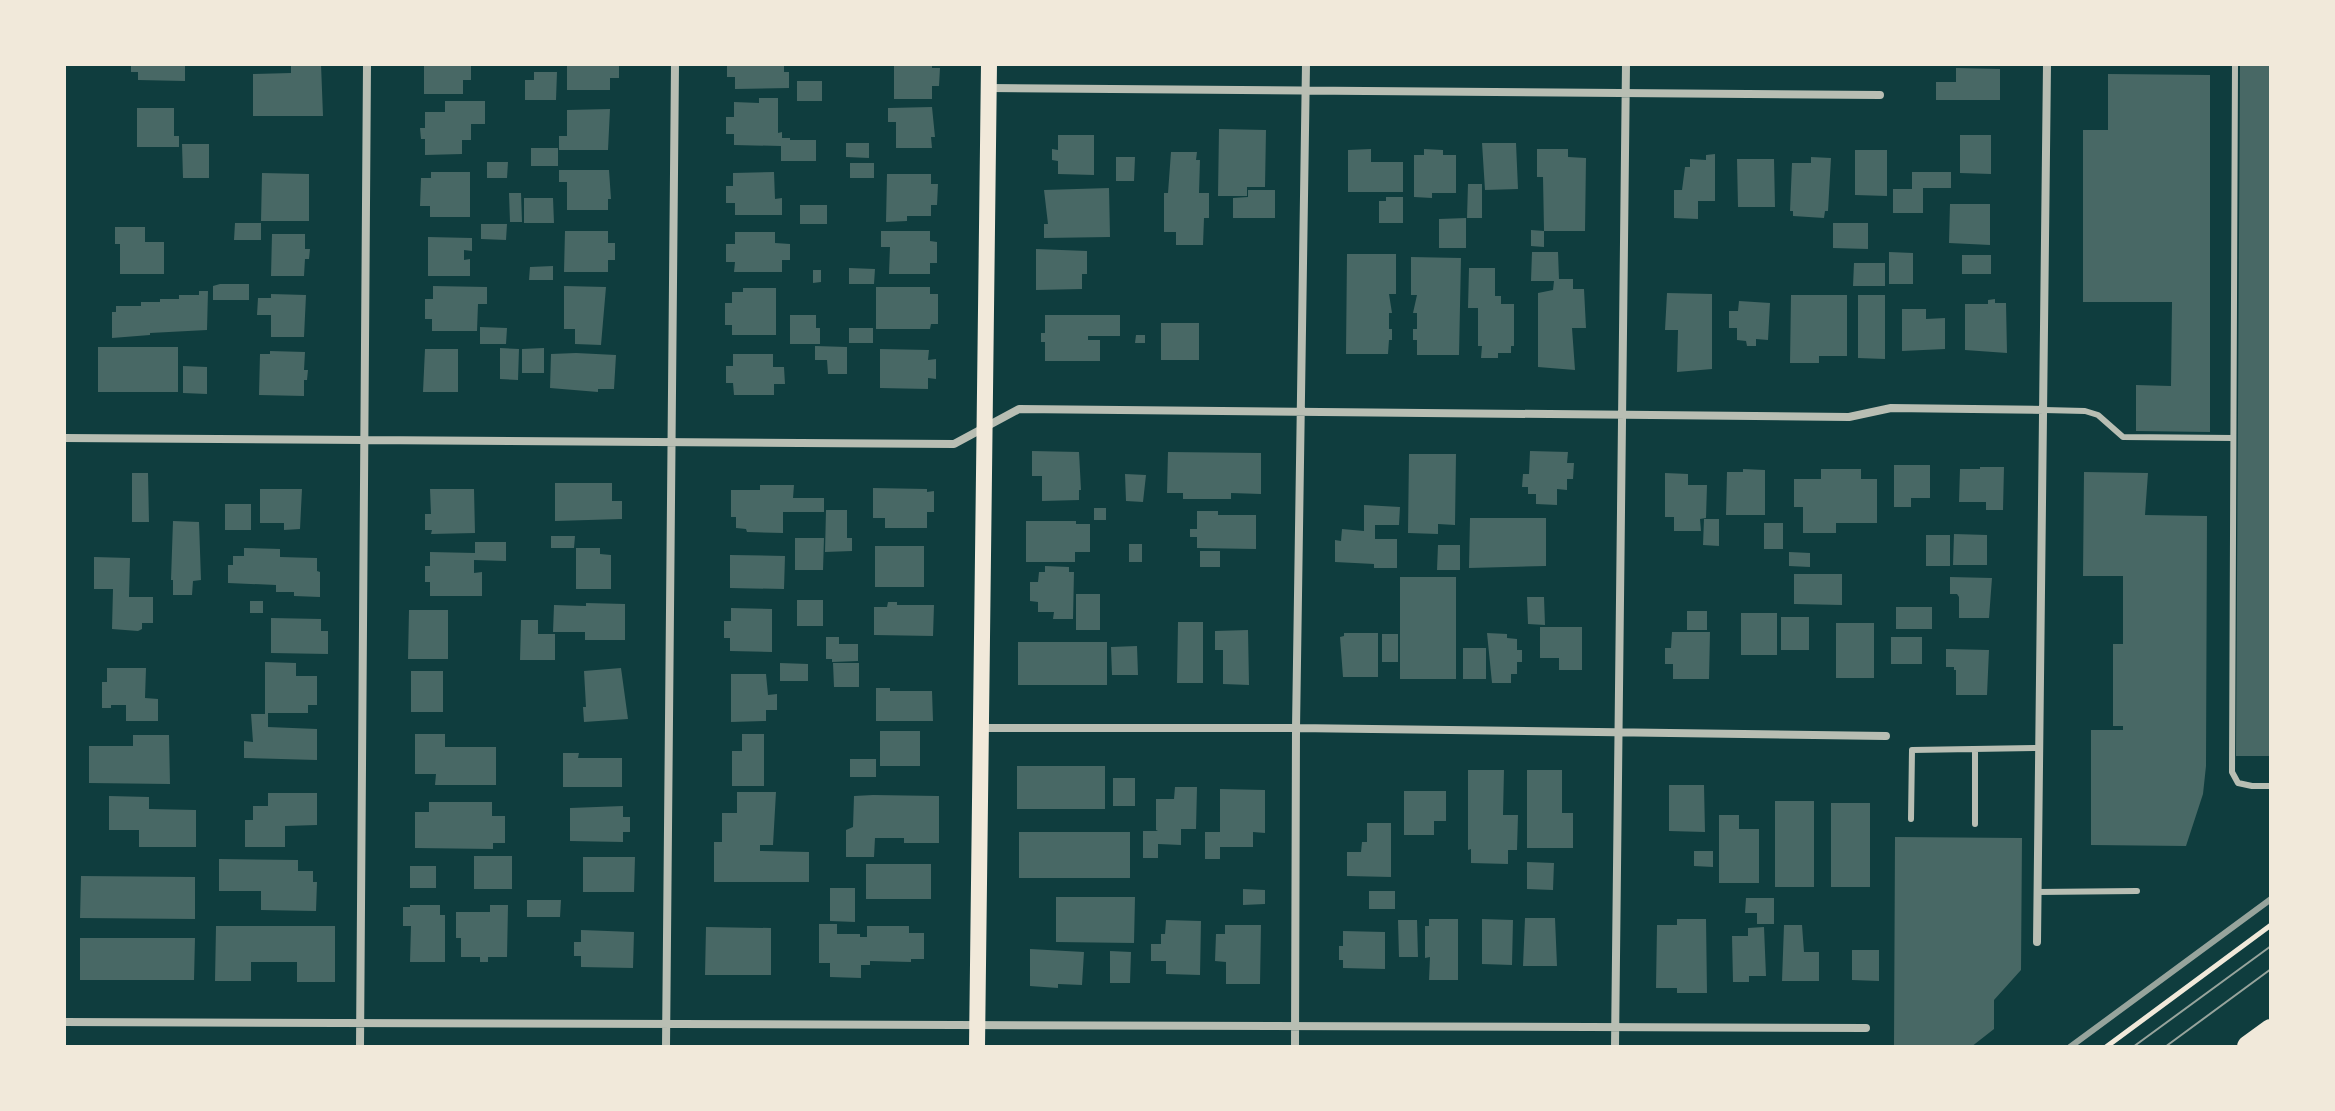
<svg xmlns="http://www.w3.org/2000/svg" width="2335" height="1111" viewBox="0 0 2335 1111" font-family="'Golos Text',sans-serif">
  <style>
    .building { fill: #486865 }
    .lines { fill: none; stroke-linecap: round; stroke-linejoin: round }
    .path { stroke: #f1e9da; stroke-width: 5 }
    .service { stroke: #b8beb3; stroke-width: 6 }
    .minor { stroke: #b8beb3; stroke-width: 8 }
    .secondary { stroke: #f1e9da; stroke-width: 16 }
    .motorway { stroke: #f1e9da; stroke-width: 24 }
    .tram { stroke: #97a49c; stroke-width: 2 }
    .rail { stroke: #97a49c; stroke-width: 6 }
  </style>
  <rect width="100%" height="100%" fill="#0f3d3e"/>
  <path class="building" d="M131 64H185V81L138 80V72H131Z
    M291 64H321L323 116H253V74L291 73Z
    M424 64H471V80H463V94H424Z
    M567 64H619V78H610V90H567Z
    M727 64H784V72H789V88L735 89V77H727Z
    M894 64H932V68H940L939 86H932V99H894Z
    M2240 64H2271V756H2236Z
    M1956 68 2000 69V100H1936V82H1956Z
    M534 72H557L556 100H525V80H534Z
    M2108 74 2210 75V432L2136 431V385L2171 386 2172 302H2083V130H2108Z
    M797 81H822V101H797Z
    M759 98H778V133L782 132V138H790V140H816V161H781V146L734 145V134H726V117H734V102L759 103Z
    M445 101H485V124H471V140H462V154L425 155V139H421L420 128H425V112H445Z
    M932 107 935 137H931L932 148H896V122H888V108Z
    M137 108H174V136H179V147H137Z
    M610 109 608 150H559V136H567V110Z
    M1219 129 1266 130 1265 187H1247V196H1218Z
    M1058 135H1094V175L1058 174V161L1052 160V149L1058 150Z
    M1960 135H1991V174L1960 173Z
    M846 143H869V158L846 157Z
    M1482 143H1516L1518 189 1485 190Z
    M182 144H209V178H183Z
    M531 148H558V166H531Z
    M1371 149V162H1403V192H1348V150Z
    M1424 149 1443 150V155H1456V193H1432V198L1414 197V155H1424Z
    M1537 149H1568V157L1586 158 1585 231H1544L1543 177H1537Z
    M1855 150H1887V196L1855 195Z
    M1171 152H1197L1196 160H1200L1199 193H1209V218H1204L1203 245H1176V232H1164V193H1168Z
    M1715 154V201H1698V219L1674 218V190H1682L1685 167H1690V159L1706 160V155Z
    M1116 157H1135L1134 181H1116Z
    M1811 157 1831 158 1828 211H1825L1824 218 1793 216V211H1790L1792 163H1811Z
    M1737 159H1774L1775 207H1738Z
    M487 162H508L507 178H487Z
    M850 163H874V178H850Z
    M559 170H609L611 199H608V210H567V182H559Z
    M431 172H470V217H430V206H420L421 178H431Z
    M774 172 775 199 782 198V215H735V203H726V186H733V173Z
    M1912 172H1951V188H1923V213H1893V189H1912Z
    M262 173 309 174V221H261Z
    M887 174H931V184H938L937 205H931V216H907V221L886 222Z
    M1468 184H1482V218H1467Z
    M1109 188 1110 237 1044 238V224H1048L1044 190Z
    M1248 190H1275V218H1233V198L1248 197Z
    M509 193H521L522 222H510Z
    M1386 197H1403V223H1379V201H1386Z
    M524 198H553L554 223H524Z
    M1950 204H1990V245L1949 243Z
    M800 205H827V224H800Z
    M1466 218V248H1439V219Z
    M235 223H261V240H234Z
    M1833 223H1868V249L1833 248Z
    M481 224H507L506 240 481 239Z
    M115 227H145V242H164V274H120V244H115Z
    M1531 230 1544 231V247L1531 246Z
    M565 231H608V243H615V260H608V272H564Z
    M881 231H930V241L937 242V263H930V274H889L890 247H881Z
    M735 232H775V243L790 244V260H782V272H734L735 262H726V244H735Z
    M272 234H305V249H310L309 259H305L304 276H271Z
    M428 237 472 238V251L464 250V260L470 259V276H428Z
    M1036 249 1087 251V274H1082V289L1036 290Z
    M1532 252H1558L1559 279H1573V289H1584L1586 328H1572L1575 370 1538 367V293L1553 290 1554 281H1531Z
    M1889 252 1913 253V284H1889Z
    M1347 254H1396V294H1389L1392 313H1389V329H1392V340H1389L1388 354H1346Z
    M1962 255H1991V274H1962Z
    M1411 257 1461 258 1459 355H1417V340H1413V329H1417V313H1413L1417 295H1411Z
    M1854 263H1885V286H1853Z
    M553 266V280H529L530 267Z
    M849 268 875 269 874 284H849Z
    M1469 268H1495V296H1501V304H1514V346H1511V353H1498V358H1481L1482 346H1478V308H1468Z
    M813 270H821V282L813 283Z
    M220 284H249V300H213V286Z
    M433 286 487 287V304H478L477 331H432V319H425V299H433Z
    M564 286 606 287 601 345 575 344V329H564Z
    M876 287H930V294H938V324H931L930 329H876Z
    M743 288H776V335H732V325H725V303H732V292H743Z
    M199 291H208L207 330 150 333V335L112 338V312H116V306H141V302H160V299H179V295H199Z
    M1667 293 1712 294V369L1677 372 1678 330H1665Z
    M271 294 306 295 304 337H271V315H257L258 298H271Z
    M1791 295H1847V356H1819V363H1790Z
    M1858 295H1885V359L1858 358Z
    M1995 299V303H2006L2007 353 1965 350V304H1988V300Z
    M1739 301 1770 303 1768 340 1756 339V346H1747L1746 341 1737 340V328H1729V311H1738Z
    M1902 309H1926V319L1945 318V349L1902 351Z
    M790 315H816V328H820V344H790Z
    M1045 315H1120V336H1088V340H1100V361H1045V342H1041V333H1045Z
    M1161 323H1199V360H1161Z
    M480 327 507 328 506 344H480Z
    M849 328H873V343H849Z
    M1136 335H1145V343H1135Z
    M815 346 847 347V374H828L827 360H815Z
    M98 347H178V392H98Z
    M500 348 519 349 518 380 500 379Z
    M544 348V373H522V349Z
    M425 349H458V392H423Z
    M880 349 929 350 928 360 936 359V379L928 378V389L880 388Z
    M270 351 305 352 304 370H308L307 380H304V396L259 395 260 354H270Z
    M576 353 616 355 614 389H598V392L550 388 551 354Z
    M733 354H773V367H784L785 384H774V395H734L733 383H726V366H733Z
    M183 366 207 367V394L183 393Z
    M1032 451 1079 452 1081 490H1079V500L1042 501V476H1032Z
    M1530 451 1568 452 1567 463H1574L1573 479H1567V490L1557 489V505L1536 504V494H1528V487H1522L1523 474H1529Z
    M1168 452 1261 453V494L1231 493V499H1183V493H1167Z
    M1409 454H1456L1455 525 1438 524V534L1408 533Z
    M1894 465H1930V498H1911V507H1894Z
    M1980 467H2004L2003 510H1986V502H1959L1960 469H1980Z
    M1743 469 1765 470V515H1726L1727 472H1743Z
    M1821 469H1861V479H1877V523H1836V533H1803V507H1794V479H1821Z
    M2084 472 2148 473 2145 515 2207 516 2206 766 2203 794 2186 846 2091 845V730H2123V726H2113V644H2123V576H2083Z
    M132 473H148L149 522H132Z
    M1665 473 1688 474V485H1707L1706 518 1700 519 1701 531H1674V517H1665Z
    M1125 474 1146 475 1143 502 1126 501Z
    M555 483H612V501H622V519L555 521Z
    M760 485H794L793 498H824V512H783V533L747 532 746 529 736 528V517H731V490H760Z
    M873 488 927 489V492L934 491V512H927V528H885V518H873Z
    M260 489H302L300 529 284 530V523H260Z
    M430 489H474L475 533 431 534 432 530H425V514H431Z
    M225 504H251V530H225Z
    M1364 505 1400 507 1399 525H1375V539H1397V568H1374V564L1335 562V540L1341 541 1342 529 1364 531Z
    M1094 508H1106V520H1094Z
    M826 510H847V538H852V551L825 552Z
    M1197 511H1218V515H1256V549L1197 548V537H1190V529H1197Z
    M1470 518H1546V566L1469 568Z
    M1704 519H1719V546L1703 545Z
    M173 521 199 522 201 580 193 581 192 595H173V580H171Z
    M1026 521H1076V524H1090V552H1075V562H1026Z
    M1764 523H1783V549H1764Z
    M1954 534 1987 535V565H1953Z
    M1926 535H1950V566H1926Z
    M551 536H575L574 548H551Z
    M795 538H824L823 570H795Z
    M475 542H506V561L474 560V573L482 572V596H430V582H425V566H430V552L475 553Z
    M1129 544H1142V562H1129Z
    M1438 545H1460V570H1437Z
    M875 546H924V587H875Z
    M244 548 280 549V557L317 558V571L320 572V597L294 596V592H276V585L228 583V565H233V556H244Z
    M576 548H600V554L611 555V589H576Z
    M1200 551H1220V567H1200Z
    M1789 552 1810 553V567L1789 566Z
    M730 555 785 556 784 589 730 588Z
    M94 557 130 558 129 597H153V623H142V629L138 631 112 629 113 589H94Z
    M1045 566 1069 567V572H1074L1073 619H1053L1054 612H1038V602L1030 601V582H1038L1039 572H1045Z
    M1794 574H1842V605L1794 604Z
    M1400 577H1456V679H1400Z
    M1950 577 1992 578 1989 618H1959V597L1957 594H1950Z
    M1076 594H1100V630H1076Z
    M1527 597H1544L1545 625 1528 624Z
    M797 600H823V626H797Z
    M250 601H263V613H250Z
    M888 602H897V605H934L933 636 874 635V607H887Z
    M586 603 625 604V640H585V632H553L554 605 586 606Z
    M1896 607H1932V629H1896Z
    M731 608 772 609V652L730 651V638H724V621H731Z
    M409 610H448V659H408Z
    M1687 611H1707V630H1687Z
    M1741 613H1777V655H1741Z
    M1781 617H1809V650H1781Z
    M271 618 321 619V631H328V654L271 653Z
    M521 620H538V634H555V660H520Z
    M1178 622H1203V683H1177Z
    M1836 623H1874V678H1836Z
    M1540 627H1582V670H1559V658H1540Z
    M1248 630 1249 685 1223 684V650H1215V631Z
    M1672 632H1710L1709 679H1673V664H1665V648H1671Z
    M1344 633H1378V677H1343L1340 637 1344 636Z
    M1487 633 1507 634V638L1517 639V650H1522V662H1517V674H1511V683H1492Z
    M1382 634H1398V662H1382Z
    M826 637H839V644H858V661L832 662V659H826Z
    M1891 637H1922V664H1891Z
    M1018 642H1107V685H1018Z
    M1137 646 1138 675H1112L1111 647Z
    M1463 648H1486V679H1463Z
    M1946 649 1989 650 1987 695H1956V670H1954V667H1946Z
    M265 662 296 663V676H317V705H308V713H268V727L317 729V760L244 758V741L253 742 251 714H265Z
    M780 663 808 664V681H780Z
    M833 663H859V687H834Z
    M107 668H146L145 698 158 699V721H126V705H111V708H102V682H107Z
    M621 668 628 719 584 722 583 707H586L584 671Z
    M411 671H443V712H411Z
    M731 674H766L768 695 777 694V710H766V721L731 722Z
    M876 688H890V691H932L933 721H876Z
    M880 731H920V766H880Z
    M415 734H445V747H496V785H435L436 774H415Z
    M742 734H764V786H732V751H742Z
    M133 735H169L170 784 89 783V746H133Z
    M563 753H579L578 758H622V787H563Z
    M850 759H876V777H850Z
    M1017 766H1105V809H1017Z
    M1468 770H1504L1503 815H1518L1517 850H1508V864L1471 863V849L1468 850Z
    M1527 770H1562V813H1573V848H1527Z
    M1113 778H1135V806H1113Z
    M1669 785H1704L1705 832 1669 831Z
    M1175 787H1197L1196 829H1181V845L1158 844V858H1143V831H1158L1156 830V799H1174Z
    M1220 789 1265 790V833L1253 832V847H1220V859H1205V832H1220Z
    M1404 791H1446V821H1434V835H1404Z
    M737 792H776L773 845H760V851L809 852V882H714V842H722V813H737Z
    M268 793H317V825L285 826V847H245V820H253V806H268Z
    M873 795 939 796V843H904V838H875L874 857H846V830L853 827 854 796Z
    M109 796 149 797V809L196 810V847H139V830H109Z
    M1775 801H1814V887H1775Z
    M429 802H492V816H505V843H493V849L415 848V812H429Z
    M1831 803H1870V887H1831Z
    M623 806V817H630V832H623V842L570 841V808Z
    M1719 815H1739V829H1759V883H1719Z
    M1367 823H1391V877L1347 876V852H1361L1362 842H1367Z
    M1019 832H1130V878H1019Z
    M1895 837 2022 838 2021 970 1994 1000V1029L1971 1047H1894Z
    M1694 851H1713V867L1694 866Z
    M474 856H512V889H474Z
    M583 857H635L634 892H583Z
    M219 859 298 860V871H313V882H317L316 911 261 910V891H219Z
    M1527 862 1554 863 1553 890 1527 889Z
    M866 864H931V899H866Z
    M410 866H436V888H410Z
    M81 876 195 877V919L80 918Z
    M830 888H855V922L830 921Z
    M1243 889 1265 890V904L1243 905Z
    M1369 891H1395V909H1369Z
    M1056 897H1135L1134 943 1056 942Z
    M1746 898H1774V924H1757V913H1745Z
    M527 900H561L560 917H527Z
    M410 905H440V915H445V962H410L411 926H403V907H410Z
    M490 905H508L507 957H488V962H480V957H461V938H456V912H490Z
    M1525 918H1555L1557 966H1523Z
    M1429 919H1458V980H1429L1430 957 1425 958V926H1429Z
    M1482 919 1513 920 1512 965 1482 964Z
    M1677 919H1706L1707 993H1677V988H1656L1657 925H1677Z
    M1166 920 1201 921 1200 975 1166 974V961H1151V944H1161V934H1165Z
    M1398 920H1417L1418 957H1399Z
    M819 924H837V934H860V937H867V926H909V933H924V959H911V962L870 961V965H861V978L830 977V963H819Z
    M1225 925H1261L1260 984H1226V962L1215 961 1216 934H1225Z
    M1784 925H1802L1804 952H1819V981H1782Z
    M216 926H335V982H297V962H251V981H215Z
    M706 927 771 928V975H705Z
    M1764 927 1766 976H1749V982H1733L1732 936H1748V928Z
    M581 930 634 932 633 968 581 967V956H574V942H581Z
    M1343 931 1385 932V969L1343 968V960H1339V946H1343Z
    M80 938H195L194 980H80Z
    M1030 949 1084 952 1082 985 1058 984V988L1030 986Z
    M1852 950H1879V981L1852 980Z
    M1110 951 1131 952 1130 983H1110Z"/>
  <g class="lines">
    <path class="path" d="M2106 1047 2271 925"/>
    <path class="service" d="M2235 64 2232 772 2238 783 2252 786H2271
      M2044 410 2085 411 2098 415 2123 437 2233 438
      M1975 749V824
      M1911 819 1912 750 2039 748
      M2037 892 2137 891"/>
    <path class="minor" d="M989 88 1880 95
      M64 438 954 444 1019 409 1849 417 1891 408 2044 410
      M982 728H1296L1886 736
      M2037 942 2047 64
      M64 1022 1866 1028
      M360 1047 367 64
      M666 1047 675 64
      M1295 1047 1296 728 1306 64
      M1615 1047 1626 64"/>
    <path class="secondary" d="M977 1047 989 64"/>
    <path class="motorway" d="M2249 1047 2271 1031"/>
    <path class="tram" d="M2133 1047 2271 946
      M2165 1047 2271 969"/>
    <path class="rail" d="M2070 1047 2271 899"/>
  </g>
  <rect width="2335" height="1111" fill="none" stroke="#f1e9da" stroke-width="132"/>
</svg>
